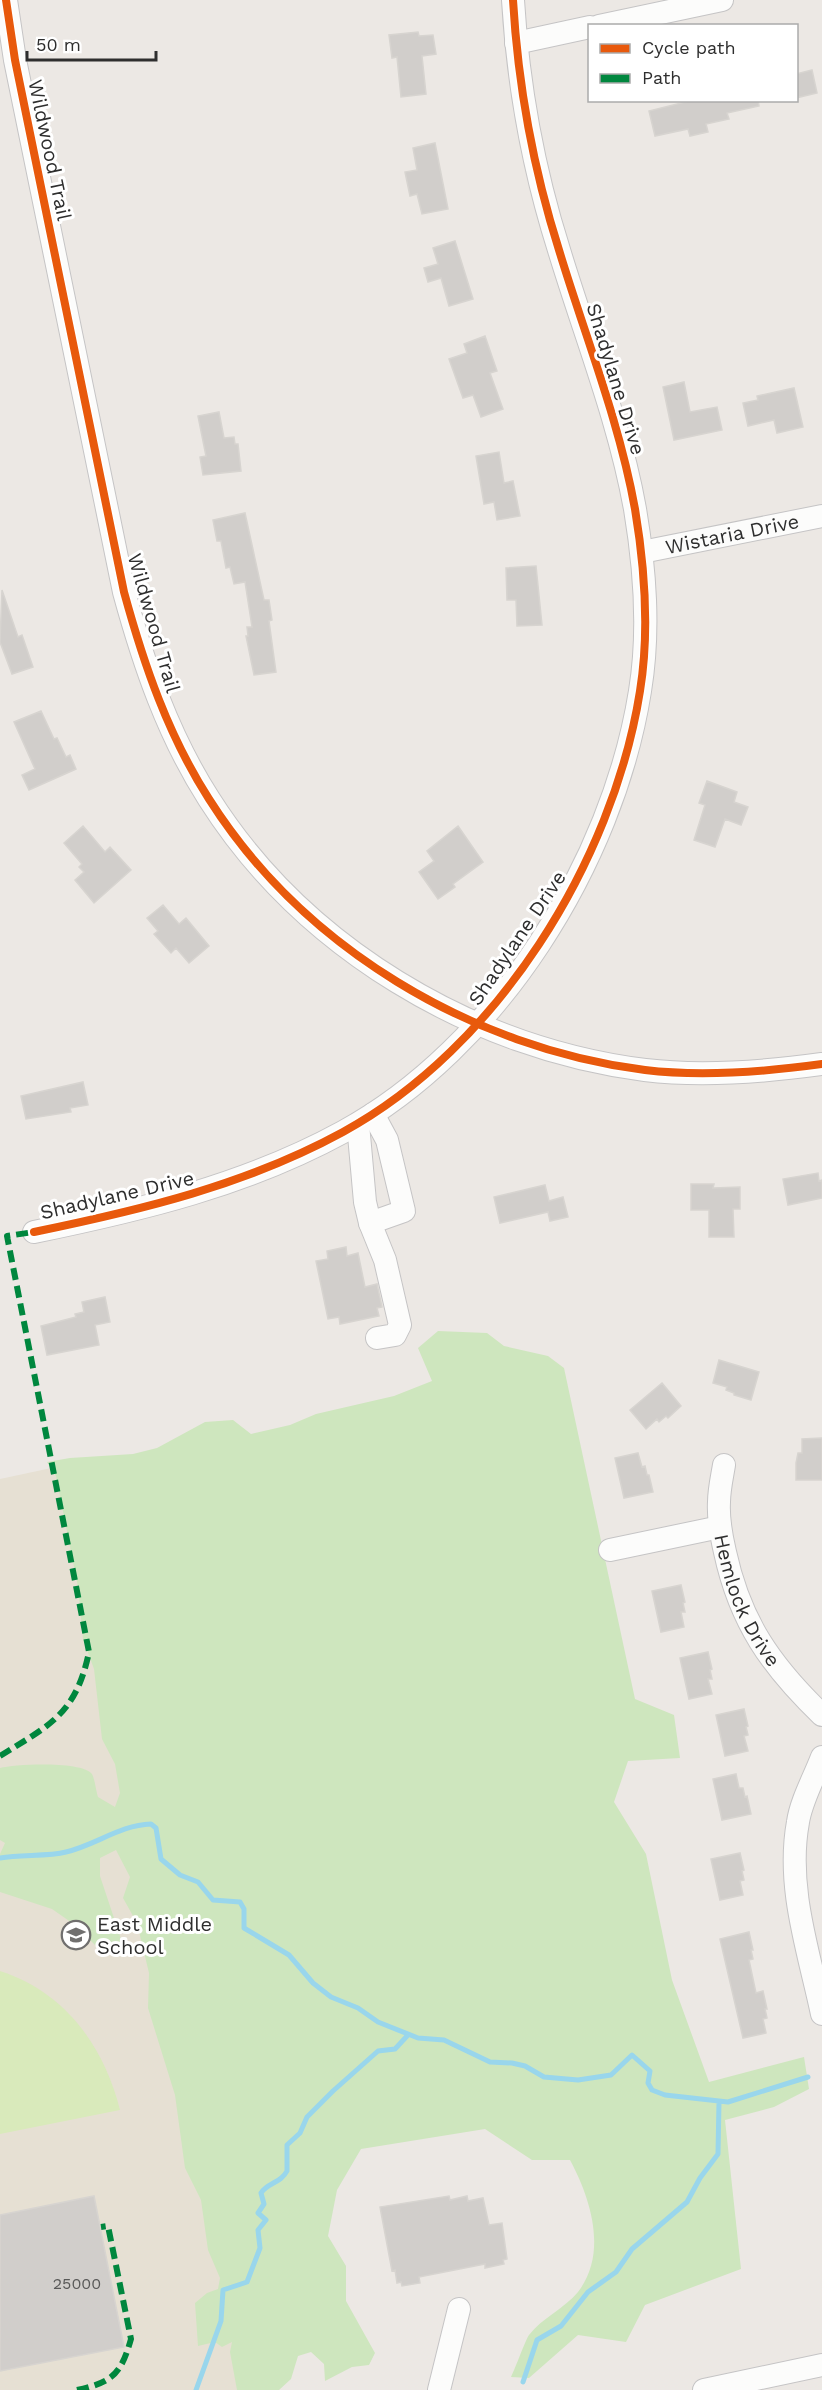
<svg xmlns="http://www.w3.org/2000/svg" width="822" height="2390" viewBox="0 0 822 2390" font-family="'Work Sans',sans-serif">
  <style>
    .education { fill: #e6e0d3 }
    .green { fill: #cee6be }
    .pitch { fill: #d9eabb }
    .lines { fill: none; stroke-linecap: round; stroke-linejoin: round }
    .stream { stroke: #99d6ec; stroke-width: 5 }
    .building { fill: #d1cecb; stroke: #d7d4d0; stroke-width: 1.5 }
    .minor-casing { stroke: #c5c4c5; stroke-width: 24 }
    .minor { stroke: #fcfcfb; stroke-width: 22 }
    .quiet { stroke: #00873e; stroke-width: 6; stroke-dasharray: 12 6; stroke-linecap: butt }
    .cycleway-casing { stroke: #fff; stroke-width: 11 }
    .cycleway { stroke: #e8590c; stroke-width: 8 }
    .labels { text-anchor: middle; stroke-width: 6; stroke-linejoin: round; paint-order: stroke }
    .number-label { font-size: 16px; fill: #585857 }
    .street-label { font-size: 20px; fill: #2e2e2e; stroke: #fff }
    .poi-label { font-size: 20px; fill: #2e2e2e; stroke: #fff; text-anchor: start }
  </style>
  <rect width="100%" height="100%" fill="#ece8e4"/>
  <path class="education" d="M56 1467 244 2390H0V1479Z"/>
  <path class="green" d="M438 1331 487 1333 504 1346 548 1356 564 1368 635 1699 674 1715 680 1758 628 1761 614 1802 646 1854 672 1980 709 2082 804 2057 809 2089 774 2107 725 2120 741 2269 645 2305 626 2342 578 2335 529 2378 511 2377C516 2367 525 2341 529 2335 542 2318 565 2308 578 2292 608 2253 591 2199 570 2160H532L485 2129 361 2149 337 2190 328 2236 346 2266V2301L375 2353 369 2365 352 2367 325 2381 324 2364 311 2352 298 2356 291 2379 279 2390H237L230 2352 232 2342 222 2347 215 2342 198 2346 195 2303 207 2293 218 2289 220 2278 208 2250 201 2200 185 2168 175 2095 148 2008 149 1973 137 1923 123 1898 130 1877 116 1850 100 1858V1876L122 1942 98 1948 75 1925 52 1909 0 1892V1854L5 1843 0 1840V1768C16 1764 82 1761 92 1774 95 1780 96 1791 98 1797L115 1807 120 1793 115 1764 102 1739 94 1669 83 1639 78 1587 56 1476 47 1462 70 1458 133 1454 157 1448 205 1422 233 1420 251 1434 290 1425 316 1414 394 1396 432 1381 418 1348Z"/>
  <path class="pitch" d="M0 1971C65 1992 104 2046 120 2110L0 2134Z"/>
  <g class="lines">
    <path class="stream" d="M0 1858C21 1854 47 1857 66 1852 96 1845 120 1825 151 1824L156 1828 161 1859 180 1875 198 1882 213 1900 240 1902 244 1909V1928L289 1955 313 1983 331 1997 358 2008 378 2022 418 2038 444 2040 490 2062 512 2063 525 2066 544 2077 578 2080 611 2075 632 2055 650 2071 648 2083 652 2090 665 2095 728 2102 808 2077
      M523 2382 537 2340 561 2326 588 2292 616 2272 632 2249 687 2202 700 2178 718 2154 719 2102
      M196 2390 221 2321 223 2290 247 2282 260 2248 258 2230 266 2220 258 2213 264 2204 261 2193C267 2183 281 2183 287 2171V2145L300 2133 307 2117 333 2091 378 2051 395 2049 408 2035"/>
  </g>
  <path class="building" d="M418 32 419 36 433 35 436 54 422 56 426 94 401 97 397 57 392 58 389 35Z
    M812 70 817 93 796 98V74Z
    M693 100H758L759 106 727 113 729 119 706 124 708 132 690 136 688 129 655 136 649 111Z
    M435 143 448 209 422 214 417 194 410 196 405 172 417 170 413 148Z
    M455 241 473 299 449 306 441 278 428 282 424 268 438 264 433 248Z
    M485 336 497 371 490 373 503 409 481 417 473 395 463 398 449 359 467 353 464 344Z
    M684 382 690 412 717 407 722 430 674 440 663 387Z
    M794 388 803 427 777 433 774 420 748 426 743 403 758 400 757 396Z
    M219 412 224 438 234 437 235 444H238L241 471 203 475 200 457 206 456 198 416Z
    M499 452 504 483 513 481 520 516 497 520 494 502 484 504 476 456Z
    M245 513 264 600H269L272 620 269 621 276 672 254 675 246 636H248L247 627H252L245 582 234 584 230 567 226 568 221 541H217L213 520Z
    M536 566 542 625 517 626 516 600H507L506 568Z
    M2 590 18 637 22 635 33 667 12 674 0 642Z
    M41 711 54 739 57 738 66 757 70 755 76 769 29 790 22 775 35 769 14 722Z
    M707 781 737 792 734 802 748 807 741 825 725 819 715 847 694 840 705 805 699 803Z
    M83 826 105 852 110 847 131 870 94 903 75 880 84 872 79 867 82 864 64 843Z
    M458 826 483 862 453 884 455 887 438 899 419 872 434 861 427 851Z
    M163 905 179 924 186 918 209 946 189 963 176 948 171 953 154 934 158 931 147 918Z
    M83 1082 88 1105 70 1108 71 1112 26 1119 21 1096Z
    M818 1173 819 1181 822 1180V1198L788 1205 783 1179Z
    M691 1184H714L713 1188 740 1187V1209H733L734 1237H709V1210H691Z
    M545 1185 549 1201 563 1197 568 1217 550 1221 548 1212 500 1223 494 1197Z
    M346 1247 347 1256 358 1253 365 1287 377 1284 382 1307 377 1308 379 1316 340 1324 339 1317 328 1319 316 1261 328 1259 327 1251Z
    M105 1297 110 1322 95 1325 99 1345 47 1355 41 1326 76 1317 75 1314 84 1312 82 1302Z
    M719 1360 759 1372 751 1400 734 1395V1393L726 1390 727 1387 713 1383Z
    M662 1383 681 1406 668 1418 666 1416 659 1422 657 1419 646 1429 630 1410Z
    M822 1438V1480H796V1463L798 1453H802V1439Z
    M638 1453 642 1467 645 1466 647 1475H649L653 1492 624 1498 615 1458Z
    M681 1585 685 1602 683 1603 685 1612H681L684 1627 661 1632 652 1591Z
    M708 1652 712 1669 710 1670 712 1679H708L712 1694 689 1699 680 1658Z
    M744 1709 748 1726 746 1727 748 1735 744 1736 748 1751 725 1756 716 1715Z
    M736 1774 739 1788H743L745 1797 747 1796 751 1814 722 1820 713 1779Z
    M740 1853 744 1870 742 1871 744 1880 740 1881 743 1895 720 1900 711 1859Z
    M749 1932 753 1950H751L753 1959 749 1960 756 1993 763 1991 767 2009H765L767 2018 763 2019 766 2033 743 2038 720 1939Z
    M94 2196 124 2347 0 2371V2215Z
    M449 2196 450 2200 467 2196 468 2201 483 2198 489 2225 502 2223 507 2259 503 2260 504 2264 485 2268V2264L419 2277 420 2283 402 2286 401 2282 397 2283 395 2270 392 2271 380 2207Z"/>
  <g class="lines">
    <g class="minor-casing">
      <g id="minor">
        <path d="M6 0 15 60 124 592C144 665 168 735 209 799 303 947 471 1048 645 1070 703 1077 764 1072 822 1064"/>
        <path d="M599 26 722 0"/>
        <path d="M516 43 590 27"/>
        <path id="s1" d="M642 552 822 516"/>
        <path d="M358 1124 365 1202 370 1223 385 1260 400 1325 395 1335 377 1338"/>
        <path d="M370 1223 404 1211 387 1140 373 1114"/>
        <path d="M34 1232C141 1210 246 1185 343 1132 497 1048 613 862 640 691 650 630 645 569 635 509 619 420 585 336 559 250 533 168 518 85 513 0"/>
        <path id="s2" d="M724 1465C722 1477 719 1490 719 1502 718 1519 721 1535 725 1552 740 1622 771 1666 822 1715"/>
        <path d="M610 1550 720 1527"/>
        <path d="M822 1757C814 1778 801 1801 798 1822 786 1887 809 1952 822 2014"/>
        <path d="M439 2390 459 2309"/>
        <path d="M704 2390 822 2365"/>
      </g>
    </g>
    <use href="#minor" class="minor"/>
    <path class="quiet" d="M0 1756C50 1725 76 1714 89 1652L7 1236 34 1232
      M77 2390C113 2382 121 2374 131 2339L108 2226 101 2227"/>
    <g class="cycleway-casing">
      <path id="cycleway" d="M6 0 15 60 124 592C144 665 168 735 209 799 303 947 471 1048 645 1070 703 1077 764 1072 822 1064
        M34 1232C141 1210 246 1185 343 1132 497 1048 613 862 640 691 650 630 645 569 635 509 619 420 585 336 559 250 533 168 518 85 513 0"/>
    </g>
    <use href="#cycleway" class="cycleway"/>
  </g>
  <defs>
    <g id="school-ring" transform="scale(1.5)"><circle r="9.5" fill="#fff" stroke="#706f6e" stroke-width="1.5"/><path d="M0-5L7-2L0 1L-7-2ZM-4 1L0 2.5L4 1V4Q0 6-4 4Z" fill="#706f6e"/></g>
  </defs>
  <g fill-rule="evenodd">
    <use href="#school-ring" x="76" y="1935"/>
  </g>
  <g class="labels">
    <g class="number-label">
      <text x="77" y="2289">25000</text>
    </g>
    <g class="street-label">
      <text transform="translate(50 150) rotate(78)" y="7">Wildwood Trail</text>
      <text transform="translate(616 379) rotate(73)" y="7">Shadylane Drive</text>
      <text dy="7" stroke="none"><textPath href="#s1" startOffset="92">Wistaria Drive</textPath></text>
      <text transform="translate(154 623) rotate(74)" y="7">Wildwood Trail</text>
      <text transform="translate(517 938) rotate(-56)" y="7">Shadylane Drive</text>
      <text transform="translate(117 1195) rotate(-13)" y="7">Shadylane Drive</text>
      <text dy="7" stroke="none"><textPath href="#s2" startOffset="141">Hemlock Drive</textPath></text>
    </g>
    <g class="poi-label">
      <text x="97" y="1931">East Middle<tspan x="97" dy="23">School</tspan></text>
    </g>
  </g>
  <rect x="588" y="24" width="210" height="78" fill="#ffffff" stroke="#ababab" stroke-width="1.5"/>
  <rect x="600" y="44" width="30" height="9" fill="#e8590c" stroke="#ababab" stroke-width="1.5"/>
  <text x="642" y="54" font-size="18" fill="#2e2e2e">Cycle path</text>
  <rect x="600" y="74" width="30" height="9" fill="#00873e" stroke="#ababab" stroke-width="1.5"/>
  <text x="642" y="84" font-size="18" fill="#2e2e2e">Path</text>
  <path d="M27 51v9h129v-9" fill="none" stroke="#2e2e2e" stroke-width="3"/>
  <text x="36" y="51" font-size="18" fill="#2e2e2e" stroke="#ffffff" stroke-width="4.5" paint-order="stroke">50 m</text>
</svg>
